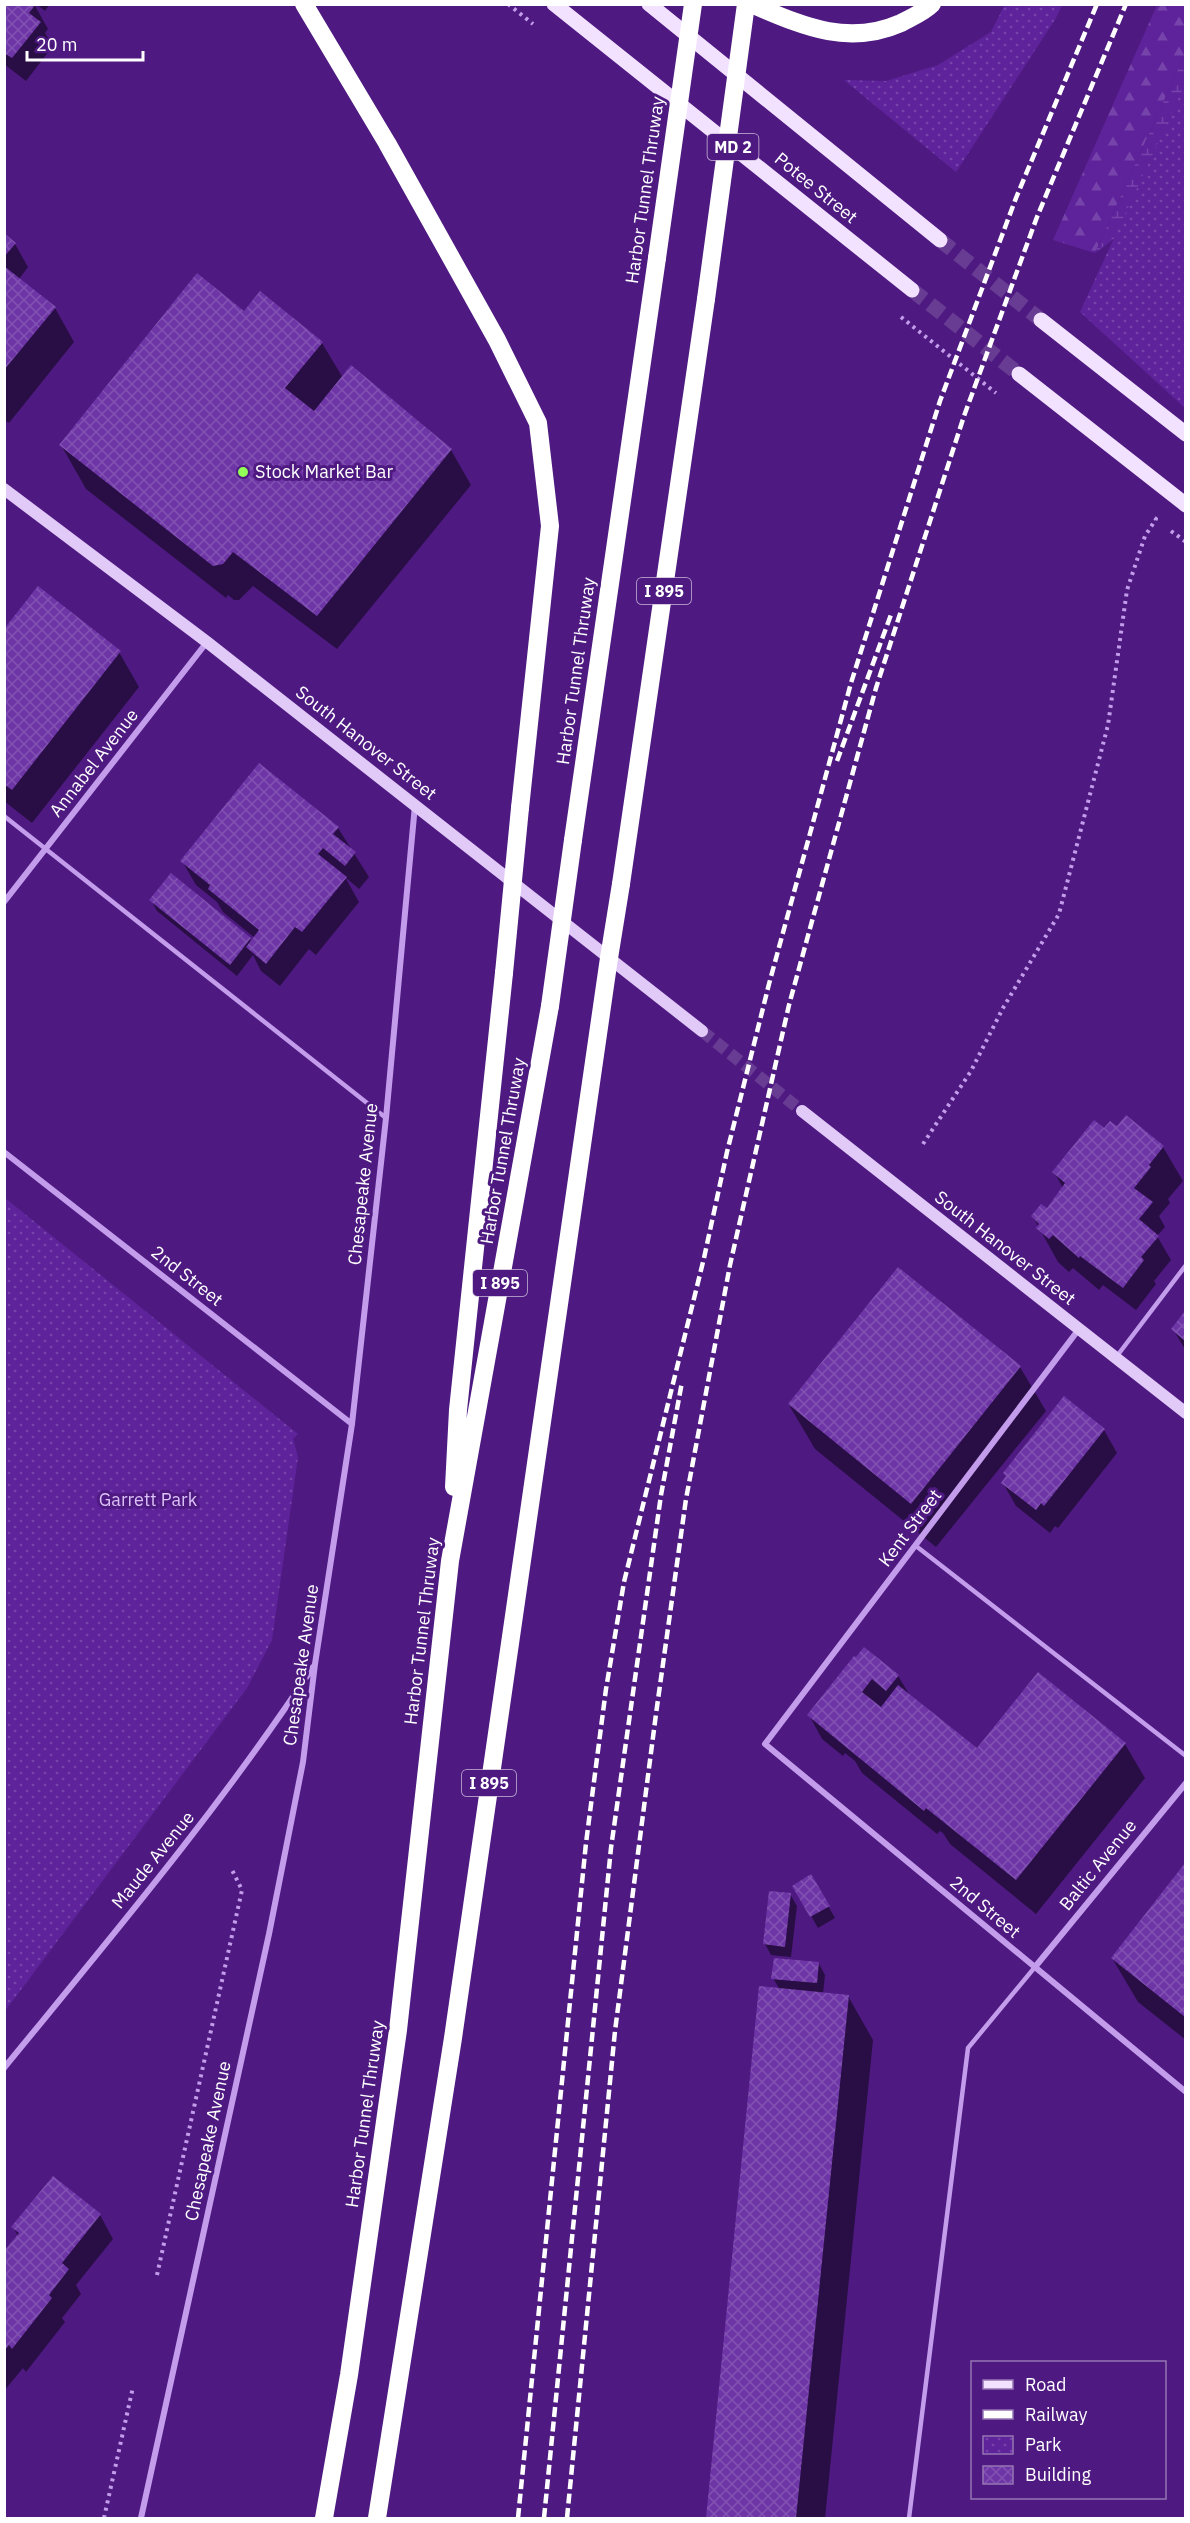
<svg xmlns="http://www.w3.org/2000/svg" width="1190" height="2523" viewBox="0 0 1190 2523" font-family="'IBM Plex Sans',sans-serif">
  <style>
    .forest { fill: url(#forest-firs) }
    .wetland { fill: url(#wetland-marsh) }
    .park { fill: url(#park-dots) }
    .shadow { fill: #0007 }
    .building { fill: url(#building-cross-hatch) }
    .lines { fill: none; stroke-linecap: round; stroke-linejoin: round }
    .secondary-tunnel { stroke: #693c94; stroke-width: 12; stroke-dasharray: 12 6; stroke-linecap: butt }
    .primary-tunnel { stroke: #693c94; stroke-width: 15; stroke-dasharray: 15 8; stroke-linecap: butt }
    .path { stroke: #c39deb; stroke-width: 4; stroke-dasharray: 3 4.5; stroke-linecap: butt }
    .lane { stroke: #c39deb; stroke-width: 4.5 }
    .street { stroke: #c39deb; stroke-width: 6 }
    .secondary { stroke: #e1c9f8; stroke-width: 12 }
    .primary { stroke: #f2e1ff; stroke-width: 15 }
    .highway { stroke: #fff; stroke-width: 18 }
    .rail { stroke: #fff; stroke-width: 4.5; stroke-dasharray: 10 4.5; stroke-linecap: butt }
    .highway-bridge { stroke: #fff; stroke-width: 18 }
    .poi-dot { fill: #92fe58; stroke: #4e1a81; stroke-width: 2 }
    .labels { text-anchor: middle; stroke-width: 6; stroke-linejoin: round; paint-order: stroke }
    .shield { fill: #4e1a81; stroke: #cabad9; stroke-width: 1.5 }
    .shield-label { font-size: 16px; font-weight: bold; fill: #fff }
    .street-label { font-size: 18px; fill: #fff; stroke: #4e1a81 }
    .poi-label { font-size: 18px; fill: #fff; stroke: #4e1a81; text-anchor: start }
    .park-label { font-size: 18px; fill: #dcc2f8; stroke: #4e1a81 }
  </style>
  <defs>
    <pattern id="forest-firs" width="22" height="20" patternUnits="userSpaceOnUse" patternTransform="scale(1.5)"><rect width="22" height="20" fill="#5e229b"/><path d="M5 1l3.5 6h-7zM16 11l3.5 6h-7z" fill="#7643aa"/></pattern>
    <pattern id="wetland-marsh" width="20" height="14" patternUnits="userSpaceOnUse" patternTransform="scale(1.5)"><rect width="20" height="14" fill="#5e229b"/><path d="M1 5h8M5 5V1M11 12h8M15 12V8" fill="none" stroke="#7643aa"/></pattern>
    <pattern id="park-dots" width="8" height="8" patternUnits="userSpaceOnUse" patternTransform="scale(1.5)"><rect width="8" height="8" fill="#5e229b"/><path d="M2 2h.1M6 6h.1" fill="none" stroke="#7643aa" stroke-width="1.8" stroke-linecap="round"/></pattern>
    <pattern id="building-cross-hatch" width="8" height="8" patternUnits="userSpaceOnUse" patternTransform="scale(1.5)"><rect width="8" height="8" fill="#6d35a6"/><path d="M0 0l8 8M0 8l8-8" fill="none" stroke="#8353b3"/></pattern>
  </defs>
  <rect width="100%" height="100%" fill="#4e1a81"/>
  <path class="forest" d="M1157 5H1185V54L1095 253 1053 240Z"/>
  <path class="wetland" d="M1185 54V233L1131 226 1095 253Z"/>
  <path class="park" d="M1005 4 1062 5 1056 18 956 172 844 80 886 81 938 65 991 32Z
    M1185 84V408L1080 312Z
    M5 1198 298 1434 293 1439 298 1457 272 1640 247 1688 5 2011Z"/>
  <path class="shadow" d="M4 4H34L48 29 45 33 53 46 26 81 4 64Z
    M36 4H50L45 11Z
    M4 235 15 244 28 267 19 279 55 308 74 342 9 423 4 420Z
    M260 293 322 343 343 378 451 450 471 485 337 649 253 586 239 600H234L228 595 226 598 86 489 61 445 244 314Z
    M4 631 119 652 139 687 32 823 4 801Z
    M338 828 369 877 359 889 345 877 359 902 316 955 309 949 280 986 261 971 253 955 237 976 157 911 151 900 250 939 251 942 255 938 223 912 217 902 196 885 182 861Z
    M1104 1130 1163 1147 1183 1181 1168 1199 1170 1203 1159 1216 1165 1227 1157 1236 1171 1260 1154 1281 1156 1284 1136 1310 1103 1285 1099 1290 1073 1268 1069 1272 1058 1262 1033 1217 1048 1210 1063 1188 1054 1172Z
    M1186 1314V1351L1173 1329Z
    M1020 1367 1046 1411 936 1547 815 1449 789 1405Z
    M1104 1430 1117 1453 1058 1528 1055 1526 1050 1533 1016 1506 1003 1483 1007 1478Z
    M854 1658 898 1676 911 1697 976 1749 1125 1744 1145 1778 1036 1914 950 1844 943 1833 940 1831 937 1834 862 1773 855 1761 845 1753 843 1756 822 1739 809 1715Z
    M1186 1866V2040L1138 2002 1112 1958Z
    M811 1876 835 1918 818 1928 794 1886Z
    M790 1894 797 1906 791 1957 771 1955 765 1944Z
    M819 1964 825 1975 823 1994 848 1996 873 2040 825 2518H708L760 1988 780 1990 773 1978Z
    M100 2215 113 2239 76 2285 81 2294 62 2318 65 2322 26 2372 23 2368 4 2391V2253L18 2236 13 2227Z"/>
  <path class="building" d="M4 4H36L29 13 41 22 12 58 4 53Z
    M4 233 16 243 4 257Z
    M4 266 56 307 4 370Z
    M197 273 244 311 260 291 323 342 285 388 314 411 351 365 452 449 317 616 233 552 223 564 213 566 59 445Z
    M38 586 121 651 12 790 4 784V629Z
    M259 763 339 827 333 834 356 852 345 866 323 848 318 854 347 877 302 932 295 927 266 964 246 947 259 930 208 889 210 885 180 861Z
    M171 873 251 938 230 965 149 900Z
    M1126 1115 1164 1146 1149 1165 1151 1167 1134 1188 1153 1202 1139 1219 1159 1236 1141 1257 1144 1260 1123 1288 1080 1256 1079 1258 1053 1235 1049 1239 1036 1228 1039 1224 1031 1216 1041 1204 1047 1208 1065 1183 1052 1172 1094 1120 1104 1128 1110 1121 1117 1126Z
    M898 1267 1021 1366 911 1504 788 1404Z
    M1185 1311V1341L1171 1329Z
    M1064 1396 1105 1429 1044 1506 1041 1503 1036 1510 1001 1483 1006 1476 1003 1473Z
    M864 1647 899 1675 886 1691 872 1679 862 1692 881 1707 898 1685 977 1748 1038 1672 1126 1743 1016 1880 926 1808 924 1811 807 1715 854 1656 856 1657Z
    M1185 1863V2017L1111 1958Z
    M811 1874 830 1906 810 1917 792 1886Z
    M769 1891 791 1893 785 1947 763 1944Z
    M774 1958 819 1962 817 1983 771 1979Z
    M759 1986 849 1995 796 2518H706Z
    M53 2176 101 2214 62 2263 69 2269 49 2295 52 2298 12 2349 9 2345 4 2351V2251L19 2233 11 2227Z"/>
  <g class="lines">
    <path class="secondary-tunnel" d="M702 1031 802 1111"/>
    <path class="primary-tunnel" d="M940 240 1041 320
      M912 290 1019 374"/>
    <path class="path" d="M508 4 533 24
      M901 317 996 393
      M1171 531 1186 542
      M923 1144 971 1071 1003 1008 1059 914 1108 725 1127 590 1145 536 1156 519 1153 517
      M157 2275 242 1890 232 1870
      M104 2518 133 2387"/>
    <path class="lane" d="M4 816 386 1118
      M1117 1356 1186 1265
      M916 1546 1186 1756
      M909 2518 968 2048 1035 1967"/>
    <path class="street" d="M4 902 207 642
      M4 1152 352 1424
      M1079 1329 765 1744 1186 2092
      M1035 1967 1186 1783
      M4 2068C111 1937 220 1808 313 1667
      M141 2518 269 1934 303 1762 315 1664 352 1424 386 1118 415 805"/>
    <path class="secondary" d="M4 489 207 642 702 1031
      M802 1111 1186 1413"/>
    <path class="primary" d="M554 4 912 290
      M649 4 940 240
      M1041 320 1186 434
      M1019 374 1186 505"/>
    <path class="highway" d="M304 4 387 143 497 340 538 423 550 526 520 808
      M751 4C801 25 847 47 901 23 912 17 923 13 932 4
      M573 840 657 258
      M621 884 706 299
      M454 1487 458 1410 504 973
      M324 2518 349 2375 398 2030 450 1561 550 1006
      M377 2518 453 2038 609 958"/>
    <path class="rail" d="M837 761 892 612
      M518 2518 586 1843 606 1689 624 1582 704 1258 727 1152 769 984 851 683 940 401 1016 198 1097 4
      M544 2518 611 1848 661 1495 682 1382
      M567 2518 615 2031 656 1714 686 1499 730 1265 789 1005 876 688 964 416 1037 217 1126 4"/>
    <path class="highway-bridge" d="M657 258 693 4
      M706 299 746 4
      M609 958 621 884
      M504 973 520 808
      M550 1006 573 840"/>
  </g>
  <circle class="poi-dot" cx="243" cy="472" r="6"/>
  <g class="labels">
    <g class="shield">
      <rect x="707.5" y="134" width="51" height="26" rx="4.5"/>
      <rect x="637" y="578" width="54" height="26" rx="4.5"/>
      <rect x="473" y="1270" width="54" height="26" rx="4.5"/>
      <rect x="462" y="1770" width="54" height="26" rx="4.5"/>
    </g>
    <g class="shield-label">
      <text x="733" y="153">MD 2</text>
      <text x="664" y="597">I 895</text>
      <text x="500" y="1289">I 895</text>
      <text x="489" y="1789">I 895</text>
    </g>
    <g class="street-label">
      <text transform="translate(816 188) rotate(39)" y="6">Potee Street</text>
      <text transform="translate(645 190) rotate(-82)" y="6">Harbor Tunnel Thruway</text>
      <text transform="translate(576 671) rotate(-82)" y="6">Harbor Tunnel Thruway</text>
      <text transform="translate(366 743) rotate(38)" y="6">South Hanover Street</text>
      <text transform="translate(94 763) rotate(-52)" y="6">Annabel Avenue</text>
      <text transform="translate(503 1151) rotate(-80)" y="6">Harbor Tunnel Thruway</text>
      <text transform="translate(363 1184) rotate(-84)" y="6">Chesapeake Avenue</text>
      <text transform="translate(1005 1248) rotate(38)" y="6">South Hanover Street</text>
      <text transform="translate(187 1276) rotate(38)" y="6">2nd Street</text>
      <text transform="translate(910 1528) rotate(-53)" y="6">Kent Street</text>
      <text transform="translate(422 1631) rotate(-83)" y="6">Harbor Tunnel Thruway</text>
      <text transform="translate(301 1665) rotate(-82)" y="6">Chesapeake Avenue</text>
      <text transform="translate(153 1860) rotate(-51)" y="6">Maude Avenue</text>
      <text transform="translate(1098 1865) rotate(-51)" y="6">Baltic Avenue</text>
      <text transform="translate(985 1907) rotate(40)" y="6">2nd Street</text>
      <text transform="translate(365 2114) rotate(-82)" y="6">Harbor Tunnel Thruway</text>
      <text transform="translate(208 2141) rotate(-78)" y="6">Chesapeake Avenue</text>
    </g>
    <g class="poi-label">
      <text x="255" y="478">Stock Market Bar</text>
    </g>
    <g class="park-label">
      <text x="148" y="1506">Garrett Park</text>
    </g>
  </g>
  <rect width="1190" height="2523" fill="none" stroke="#ffffff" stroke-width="12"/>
  <rect x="971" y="2361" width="195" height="138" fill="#4e1a81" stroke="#9576b3" stroke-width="1.5"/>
  <rect x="983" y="2380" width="30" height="9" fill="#f2e1ff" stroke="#9576b3" stroke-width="1.5"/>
  <text x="1025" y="2391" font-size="18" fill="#ffffff">Road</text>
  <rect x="983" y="2410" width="30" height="9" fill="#ffffff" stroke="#9576b3" stroke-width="1.5"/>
  <text x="1025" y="2421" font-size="18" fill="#ffffff">Railway</text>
  <rect x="983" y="2436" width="30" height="18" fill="url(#park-dots)" stroke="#9576b3" stroke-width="1.5"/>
  <text x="1025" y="2451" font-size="18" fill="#ffffff">Park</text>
  <rect x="983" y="2466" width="30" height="18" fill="url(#building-cross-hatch)" stroke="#9576b3" stroke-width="1.5"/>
  <text x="1025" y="2481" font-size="18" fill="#ffffff">Building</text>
  <path d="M27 51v9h116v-9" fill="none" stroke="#ffffff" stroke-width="3"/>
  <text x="36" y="51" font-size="18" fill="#ffffff" stroke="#4e1a81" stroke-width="4.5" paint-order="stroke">20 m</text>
</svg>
